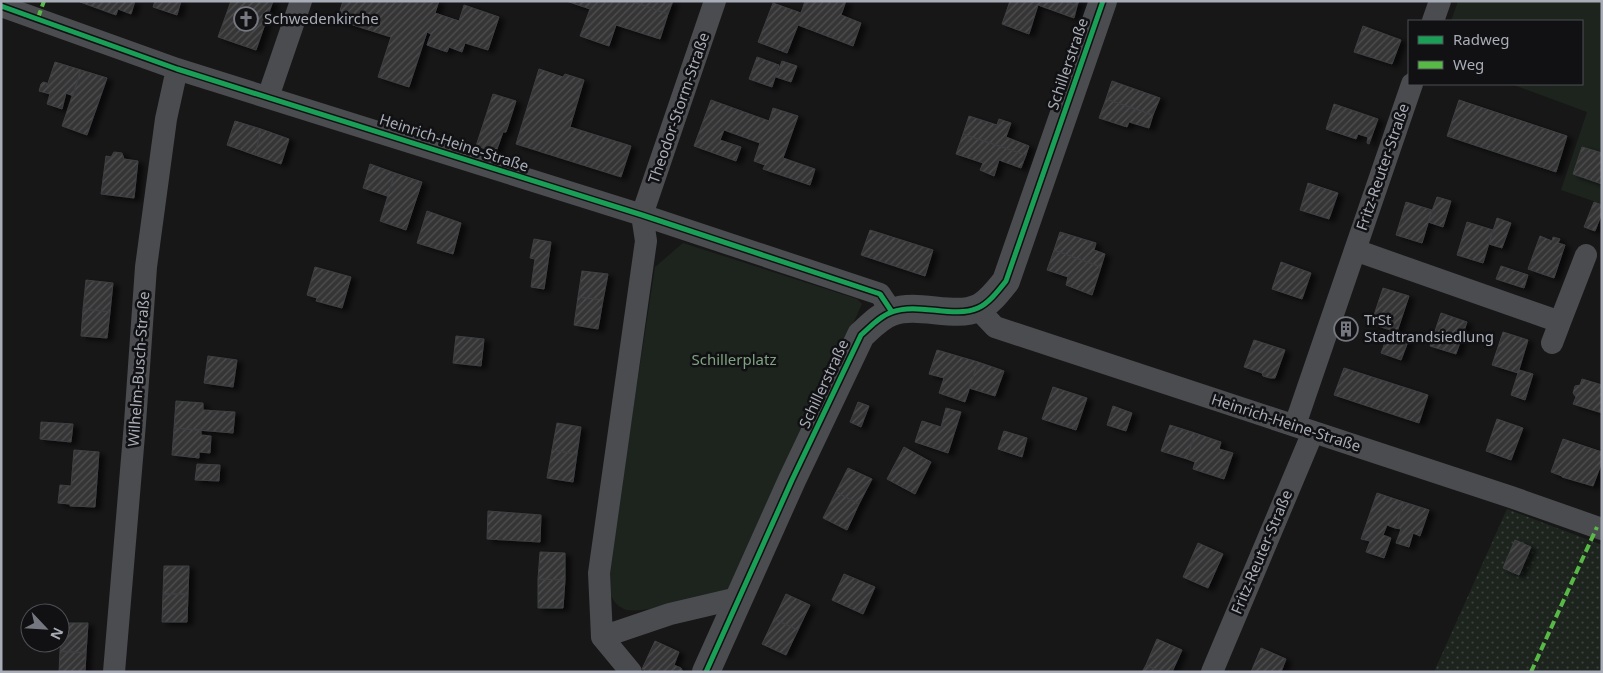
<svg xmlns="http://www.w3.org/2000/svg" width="1603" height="673" viewBox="0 0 1603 673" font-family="'Noto Sans',sans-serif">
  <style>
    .park { fill: #1d241e }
    .garden { fill: url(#garden-dots) }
    .building { fill: url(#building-hatch); stroke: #3f4043; filter: url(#shadow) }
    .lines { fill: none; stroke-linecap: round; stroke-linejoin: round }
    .minor { stroke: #4b4c50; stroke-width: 22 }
    .tertiary { stroke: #4b4c50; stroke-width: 28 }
    .quiet { stroke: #58b947; stroke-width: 4; stroke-dasharray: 8 4; stroke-linecap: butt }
    .cycleway-casing { stroke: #111113; stroke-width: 8 }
    .cycleway { stroke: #1a9f57; stroke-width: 5 }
    .labels { text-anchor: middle; stroke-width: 5; stroke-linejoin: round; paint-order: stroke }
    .poi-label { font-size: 15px; fill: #a8adb8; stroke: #111113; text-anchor: start }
    .street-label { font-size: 15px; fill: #a8adb8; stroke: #111113 }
    .park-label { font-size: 15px; fill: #7fa381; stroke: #111113 }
  </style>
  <defs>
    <pattern id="garden-dots" width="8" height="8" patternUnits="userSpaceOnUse" patternTransform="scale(1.25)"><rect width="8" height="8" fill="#1d241e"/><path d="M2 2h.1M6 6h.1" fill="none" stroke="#3b413d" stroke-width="1.8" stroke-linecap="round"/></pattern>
    <pattern id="building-hatch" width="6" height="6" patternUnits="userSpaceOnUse" patternTransform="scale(1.25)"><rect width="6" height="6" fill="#353536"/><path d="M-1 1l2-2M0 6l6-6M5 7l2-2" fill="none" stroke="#4f5051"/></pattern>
    <filter id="shadow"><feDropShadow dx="5.5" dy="3" stdDeviation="2.5" flood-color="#0009"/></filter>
  </defs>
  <rect width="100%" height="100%" fill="#171717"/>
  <path class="park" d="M1458 1H1602V204L1561 190 1587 112 1511 84H1582V21H1451Z
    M683 243 857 299 862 304 731 590C713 595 638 616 624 609 609 602 608 587 608 572L655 267Z"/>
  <path class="garden" d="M1507 509 1602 545V672H1434Z"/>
  <path class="building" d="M135 1 131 14 118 9 116 15 80 2Z
    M155 1H181L177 15 153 7Z
    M231 1H273L256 50 218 37Z
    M343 1H439L435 13 459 21 464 5 499 17 488 50 465 43 462 52 449 47 447 52 427 45 431 34 427 32 409 87 378 77 391 37 337 20Z
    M566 1H631L668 14 660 39 616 25 609 46 580 36 590 9Z
    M631 1H673L668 14Z
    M805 1H846L841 15 861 23 853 46 798 25 787 53 758 42 773 3 801 13Z
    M1010 1H1064L1077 6 1074 18 1038 5 1029 34 1002 24Z
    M1064 1H1079L1077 6Z
    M1363 26 1401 40 1392 64 1354 52Z
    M757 57 779 65 772 87 749 79Z
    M782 61 797 66 791 82 776 77Z
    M55 62 81 70 73 96 66 93 62 109 47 104 50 94 39 91 41 84 43 82 47 83V86Z
    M539 69 563 77 565 74 584 80 570 127 631 146 621 177 516 144Z
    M81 70 107 78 87 135 62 126Z
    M1112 81 1160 98 1153 115 1106 99Z
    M493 94 516 101 506 132H503L496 152 476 146Z
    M1106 99 1153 115 1149 128 1129 122 1127 127 1099 118Z
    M711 100 769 121 773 108 798 116 783 158 815 169 810 185 763 169 765 165 754 161 760 143 724 130 720 140 741 147 736 161 694 146Z
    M1459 100 1567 136 1556 172 1447 136Z
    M1334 104 1378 119 1369 144 1367 143 1368 137 1358 134 1356 139 1326 129Z
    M969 116 997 125 999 119 1011 123 1006 137 1029 146 1026 155 963 134Z
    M235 121 261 129 255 155 227 145Z
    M261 129 289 139 281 164 255 155Z
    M963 134 1026 155 1021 168 999 160 994 176 980 170 983 163 956 154Z
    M1582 147 1602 153V184L1573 174Z
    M114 152 122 153 124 159 138 161 134 198 101 194 106 156 111 157Z
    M370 164 395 173 387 196 363 188Z
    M395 173 422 182 406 230 380 221Z
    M1308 183 1338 193 1329 219 1300 210Z
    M1437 197 1451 201 1443 227 1428 222Z
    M1406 202 1432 210 1422 243 1396 235Z
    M1594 202 1602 205V213L1595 231 1584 227Z
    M427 211 461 223 453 254 417 243Z
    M1497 218 1511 223 1502 248 1489 244Z
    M1467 222 1493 230 1483 263 1457 255Z
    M870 230 933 250 925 276 861 255Z
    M1060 232 1096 243 1094 250 1105 254 1101 267 1054 250Z
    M1540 236 1552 241 1553 237 1560 239 1558 243 1565 245 1554 278 1528 269Z
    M534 239 551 242 544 289 531 287 535 259 530 258Z
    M1054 250 1101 267 1092 295 1066 285 1068 277 1047 270Z
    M1281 262 1311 273 1302 299 1272 289Z
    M1501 266 1528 275 1524 288 1496 279Z
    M315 267 351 277 342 308 316 301 317 298 307 295Z
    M582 271 608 274 603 300 578 297Z
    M86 280 113 283 110 312 83 309Z
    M1383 288 1409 296 1397 332 1371 324Z
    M578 297 603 300 598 329 574 325Z
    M83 309 110 312 107 338 81 336Z
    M1441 313 1467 322 1456 354 1430 346Z
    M1345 324 1350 326 1347 334 1341 333Z
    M1389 332 1409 339 1401 360 1381 353Z
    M1503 332 1528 340 1518 373 1492 365Z
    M456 336 484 339 481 366 453 363Z
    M1254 340 1285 350 1275 378H1270L1263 376 1262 373 1244 367Z
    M937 350 978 362 965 402 939 393 944 378 929 374Z
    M208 356 237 360 233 387 204 383Z
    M978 362 1004 371 995 396 969 388Z
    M1344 368 1428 395 1419 423 1334 395Z
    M1519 370 1533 374 1525 400 1511 395Z
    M1582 379 1602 385V413L1573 404 1576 397 1573 393 1575 386 1580 385Z
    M1053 387 1087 398 1076 430 1042 419Z
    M176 401 203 403V410L235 412 233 433 174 428Z
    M858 402 869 406 861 427 850 422Z
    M1113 406 1132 413 1126 431 1107 425Z
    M946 408 961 412 948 453 915 442 922 421 941 427Z
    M1497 419 1523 428 1511 460 1486 451Z
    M41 422 73 424 71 442 40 439Z
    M557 423 581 427 577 454 552 450Z
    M1170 425 1195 433 1187 459 1161 451Z
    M174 428 201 430V435L211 436 210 453 199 452V458L172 455Z
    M1004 431 1027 438 1022 457 998 449Z
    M1195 433 1221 442 1219 449 1233 453 1224 479 1193 469 1195 462 1187 459Z
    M1563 439 1602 452V462L1593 486 1562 477V476L1551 472Z
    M904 447 931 462 915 494 887 479Z
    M74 450 99 452 95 507 70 506V504L58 503 60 485 71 486Z
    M552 450 577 454 573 482 547 478Z
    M197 464 220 465 219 481 195 480Z
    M848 468 872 479 859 504 836 492Z
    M836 492 859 504 847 530 823 518Z
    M1377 493 1404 502 1395 528 1387 525 1383 535 1391 538 1384 558 1366 552 1370 541 1361 539Z
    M1404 502 1429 510 1420 536 1413 533 1409 547 1396 543 1401 529 1395 528Z
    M488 511 541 515 540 542 487 539Z
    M1515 540 1531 547 1519 575 1503 568Z
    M1198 543 1223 554 1208 588 1183 577Z
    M540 552 565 553V580L538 579Z
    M164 566H189L188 594H163Z
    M844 574 875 587 863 614 832 600Z
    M538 579 565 580 563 608H538Z
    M163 594H188L187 622H162Z
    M786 594 810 605 798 630 774 619Z
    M774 619 798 630 786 655 762 644Z
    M62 623H88L86 653 60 651Z
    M1157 639 1182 650 1172 672H1161L1146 665Z
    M655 641 679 652 674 665 681 668 683 672H647L642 669Z
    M1261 648 1286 659 1281 672H1251Z
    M60 651 86 653 85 672H59Z
    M1146 665 1161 672H1142Z"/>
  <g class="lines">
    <path class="minor" d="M1 6 177 69 642 215 880 294 892 312
      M1433 21 1440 1
      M268 97 301 1
      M1355 250 1560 322 1552 343
      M977 308 995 327 1511 497 1602 529
      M1560 322 1586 255
      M1295 425 1412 84
      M602 637 670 614 738 598
      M114 672 135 423 146 267 166 119 177 69
      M631 672 602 637 599 573 646 241 642 215 715 1
      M1212 672 1313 432"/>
    <path class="tertiary" d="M706 672 792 480 861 335C870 327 880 316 892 312 918 302 954 319 978 308 989 303 998 291 1006 281L1103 1"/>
    <path class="quiet" d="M38 18 44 1
      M1531 672 1597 527"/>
    <g class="cycleway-casing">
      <path id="cycleway" d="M1 6 177 69 642 215 880 294 892 312
        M706 672 792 480 861 335C870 327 880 316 892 312 918 302 954 319 978 308 989 303 998 291 1006 281L1103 1"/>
    </g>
    <use href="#cycleway" class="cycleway"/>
  </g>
  <defs>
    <g id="church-ring" transform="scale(1.25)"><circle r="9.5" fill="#111113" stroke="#757880" stroke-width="1.5"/><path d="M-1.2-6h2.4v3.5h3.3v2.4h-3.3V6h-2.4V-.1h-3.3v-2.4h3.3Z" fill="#757880"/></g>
    <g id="building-ring" transform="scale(1.25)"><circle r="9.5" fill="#111113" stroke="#757880" stroke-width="1.5"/><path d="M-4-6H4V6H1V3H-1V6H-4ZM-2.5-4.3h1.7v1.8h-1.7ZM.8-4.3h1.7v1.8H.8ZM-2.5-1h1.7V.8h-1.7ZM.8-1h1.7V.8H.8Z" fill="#757880"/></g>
  </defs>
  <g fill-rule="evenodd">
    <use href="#church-ring" x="246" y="19"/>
    <use href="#building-ring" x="1346" y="329"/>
  </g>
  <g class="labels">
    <g class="poi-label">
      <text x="264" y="24">Schwedenkirche</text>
      <text x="1364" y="325">TrSt<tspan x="1364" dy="17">Stadtrandsiedlung</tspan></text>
    </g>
    <g class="street-label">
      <text transform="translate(1068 64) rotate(-71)" y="5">Schillerstraße</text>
      <text transform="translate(679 108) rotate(-71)" y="5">Theodor-Storm-Straße</text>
      <text transform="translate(454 143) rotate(18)" y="5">Heinrich-Heine-Straße</text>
      <text transform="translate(1383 167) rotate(-71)" y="5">Fritz-Reuter-Straße</text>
      <text transform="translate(139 369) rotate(-86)" y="5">Wilhelm-Busch-Straße</text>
      <text transform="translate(824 384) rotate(-65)" y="5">Schillerstraße</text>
      <text transform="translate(1286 423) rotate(18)" y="5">Heinrich-Heine-Straße</text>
      <text transform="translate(1262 552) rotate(-67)" y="5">Fritz-Reuter-Straße</text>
    </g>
    <g class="park-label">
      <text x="734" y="365">Schillerplatz</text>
    </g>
  </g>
  <rect width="1603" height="673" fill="none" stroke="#a8adb8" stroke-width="5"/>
  <rect x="1408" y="20" width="175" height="65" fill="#111113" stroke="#4d4f55"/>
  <rect x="1418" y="36" width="25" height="8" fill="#1a9f57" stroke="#4d4f55"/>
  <text x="1453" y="45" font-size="15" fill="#a8adb8">Radweg</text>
  <rect x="1418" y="61" width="25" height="8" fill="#58b947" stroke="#4d4f55"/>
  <text x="1453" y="70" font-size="15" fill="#a8adb8">Weg</text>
  <g transform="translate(45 628) rotate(115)"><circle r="24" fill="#111113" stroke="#4d4f55"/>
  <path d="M0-4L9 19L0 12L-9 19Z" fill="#757880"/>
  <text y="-8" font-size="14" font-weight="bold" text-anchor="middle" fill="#a8adb8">N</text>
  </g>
</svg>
